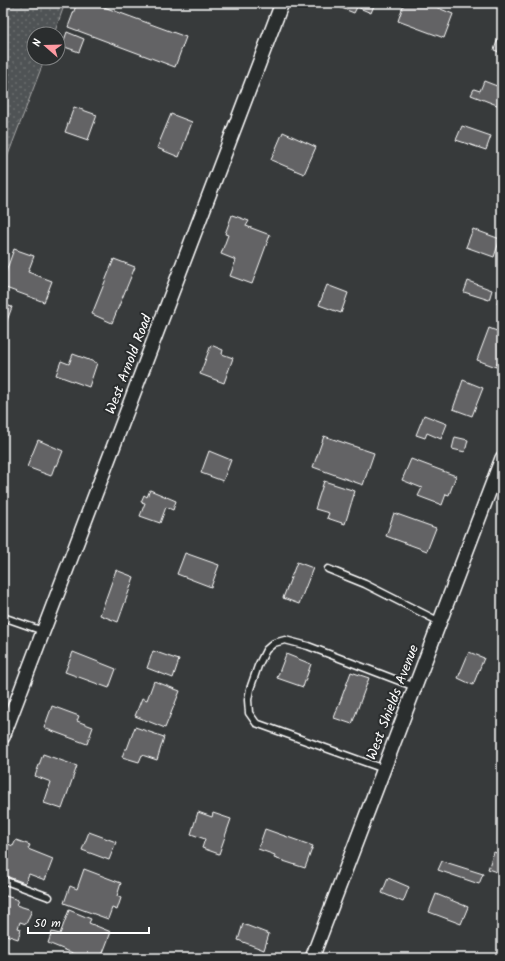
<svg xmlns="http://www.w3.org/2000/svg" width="505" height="961" viewBox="0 0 505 961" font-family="Kalam,sans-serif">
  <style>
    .park { fill: url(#park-dots); stroke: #a8a9aa }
    .building { fill: #636465; stroke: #fff }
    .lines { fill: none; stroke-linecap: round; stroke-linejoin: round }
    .lane-casing { stroke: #fff; stroke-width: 9 }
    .street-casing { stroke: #fff; stroke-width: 16 }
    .lane { stroke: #2a2d2e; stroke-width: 6 }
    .street { stroke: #2a2d2e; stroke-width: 13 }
    .labels { text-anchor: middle; stroke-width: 4; stroke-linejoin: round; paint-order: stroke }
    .street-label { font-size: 14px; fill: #fff; stroke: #2a2d2e }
  </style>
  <defs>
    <pattern id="park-dots" width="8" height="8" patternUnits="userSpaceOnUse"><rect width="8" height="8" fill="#505354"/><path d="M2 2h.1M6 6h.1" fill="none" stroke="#6a6d6e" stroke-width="1.8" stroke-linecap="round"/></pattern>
  </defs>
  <rect width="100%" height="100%" fill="#373a3b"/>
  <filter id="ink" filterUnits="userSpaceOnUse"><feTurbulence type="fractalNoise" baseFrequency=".025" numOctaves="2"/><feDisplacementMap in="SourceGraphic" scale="8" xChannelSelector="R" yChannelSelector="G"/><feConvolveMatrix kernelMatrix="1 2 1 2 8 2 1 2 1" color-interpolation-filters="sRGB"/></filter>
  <g filter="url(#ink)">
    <path class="park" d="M3 3H65L54 34H34V58H45L3 168Z"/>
    <path class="building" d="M77 3H93L186 37 175 67 68 27Z
      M329 3H375L371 13 357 7 354 13Z
      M404 3H426L453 14 444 38 398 21Z
      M67 32 84 39 79 52 62 46Z
      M500 32 502 33V53L494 50Z
      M484 81 502 88V107L471 95 474 89 480 91Z
      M74 107 97 115 88 140 65 132Z
      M171 114 192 122 179 157 157 148Z
      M462 126 491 136 486 150 456 140Z
      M283 132 316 147 304 174 271 160Z
      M232 215 249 221 246 226 270 235 252 284 230 276 236 260 221 254 228 235 225 234Z
      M473 229 500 239 494 257 466 247Z
      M14 249 34 256 28 272 52 281 44 302 3 287V280Z
      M114 259 135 267 112 323 92 314Z
      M468 281 492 290 489 300 464 292Z
      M327 285 348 293 341 313 319 305Z
      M502 290V304L497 303Z
      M3 304 12 307 5 326H3Z
      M489 328 502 333V351L496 367 477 360Z
      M211 345 223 350 222 354 233 358 224 383 200 374Z
      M73 354 97 363 89 387 56 375 61 361 69 364Z
      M463 380 483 388 472 416 453 409Z
      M424 415 447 424 441 439 427 433 425 438 416 435Z
      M324 436 374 453 363 485 313 467Z
      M455 437 468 440 465 452 452 449Z
      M38 440 63 451 57 466 55 465 51 476 27 467Z
      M209 451 231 460 223 481 201 473Z
      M411 459 456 476 449 495 446 494 442 505 418 496 422 488 402 480Z
      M324 481 355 491 345 524 327 518 329 513 315 509Z
      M150 490 176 501 173 510 166 507 160 523 140 516 145 503 141 502 144 495 147 497Z
      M394 513 436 528 427 551 386 536Z
      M185 553 219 565 211 587 177 574Z
      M297 562 313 568 299 604 283 598Z
      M116 570 134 577 118 622 100 615Z
      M153 651 179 660 173 678 147 668Z
      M73 652 116 669 109 688 65 672Z
      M469 652 484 658 473 685 458 678Z
      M286 654 311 664 303 687 277 678Z
      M351 672 369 678 352 724 334 718Z
      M154 681 180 691 165 728 135 716 142 698 147 700Z
      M52 706 79 716 77 721 93 727 87 744 44 728Z
      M135 727 164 737 157 760 142 755 139 762 122 757 125 749H127Z
      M43 754 77 766 62 809 44 803 51 782 35 776Z
      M198 812 212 817 213 813 231 819 219 854 202 848 205 839 191 834Z
      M265 829 313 846 305 868 274 858 275 855 258 849Z
      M89 832 116 842 109 860 82 850Z
      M16 840 30 845 28 849 53 859 45 880 29 874 25 883 3 875V842L13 846Z
      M494 852 502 855V874L488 869Z
      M442 861 483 874 479 884 438 870Z
      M84 869 121 883 117 896 121 898 117 910 112 908 108 919 64 903 70 886 77 889Z
      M388 878 409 887 403 902 382 893Z
      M436 894 468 907 461 924 429 912Z
      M3 895 18 900 16 905 32 910 26 924 20 922 18 928 21 929 18 939 3 934Z
      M69 910 91 919 89 923 111 932 101 958H85L48 943 52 932 60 934Z
      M243 924 269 934 264 950 238 940Z"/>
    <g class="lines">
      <g class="lane-casing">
        <path id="lane" d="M328 569 365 584 440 622
          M3 617 43 631
          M384 769 256 723 249 713 248 700 250 689 258 666 266 650 274 643 285 640 308 646 415 687
          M3 880 49 897"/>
      </g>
      <g class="street-casing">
        <path id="street" d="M3 737 282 3
          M312 958 502 458"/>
      </g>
      <use href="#lane" class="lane"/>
      <use href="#street" class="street"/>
    </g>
  </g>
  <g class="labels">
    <g class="street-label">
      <text transform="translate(128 364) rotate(-69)" y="5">West Arnold Road</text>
      <text transform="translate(392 702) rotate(-69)" y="5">West Shields Avenue</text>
    </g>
  </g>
  <rect width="505" height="961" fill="none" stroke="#2a2d2e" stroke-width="16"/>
  <rect x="8" y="8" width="489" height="945" fill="none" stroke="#fff" stroke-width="1.5" filter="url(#ink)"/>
  <g transform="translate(46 46) rotate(290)"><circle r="19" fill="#2a2d2e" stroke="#7f8182"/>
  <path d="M0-3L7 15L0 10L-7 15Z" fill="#ff9aa2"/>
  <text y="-6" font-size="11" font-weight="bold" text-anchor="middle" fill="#ffffff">N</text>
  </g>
  <path d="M28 927v6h121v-6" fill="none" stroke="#ffffff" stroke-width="2"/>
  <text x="34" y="927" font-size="12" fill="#ffffff" stroke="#2a2d2e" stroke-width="3" paint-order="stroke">50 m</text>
</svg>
